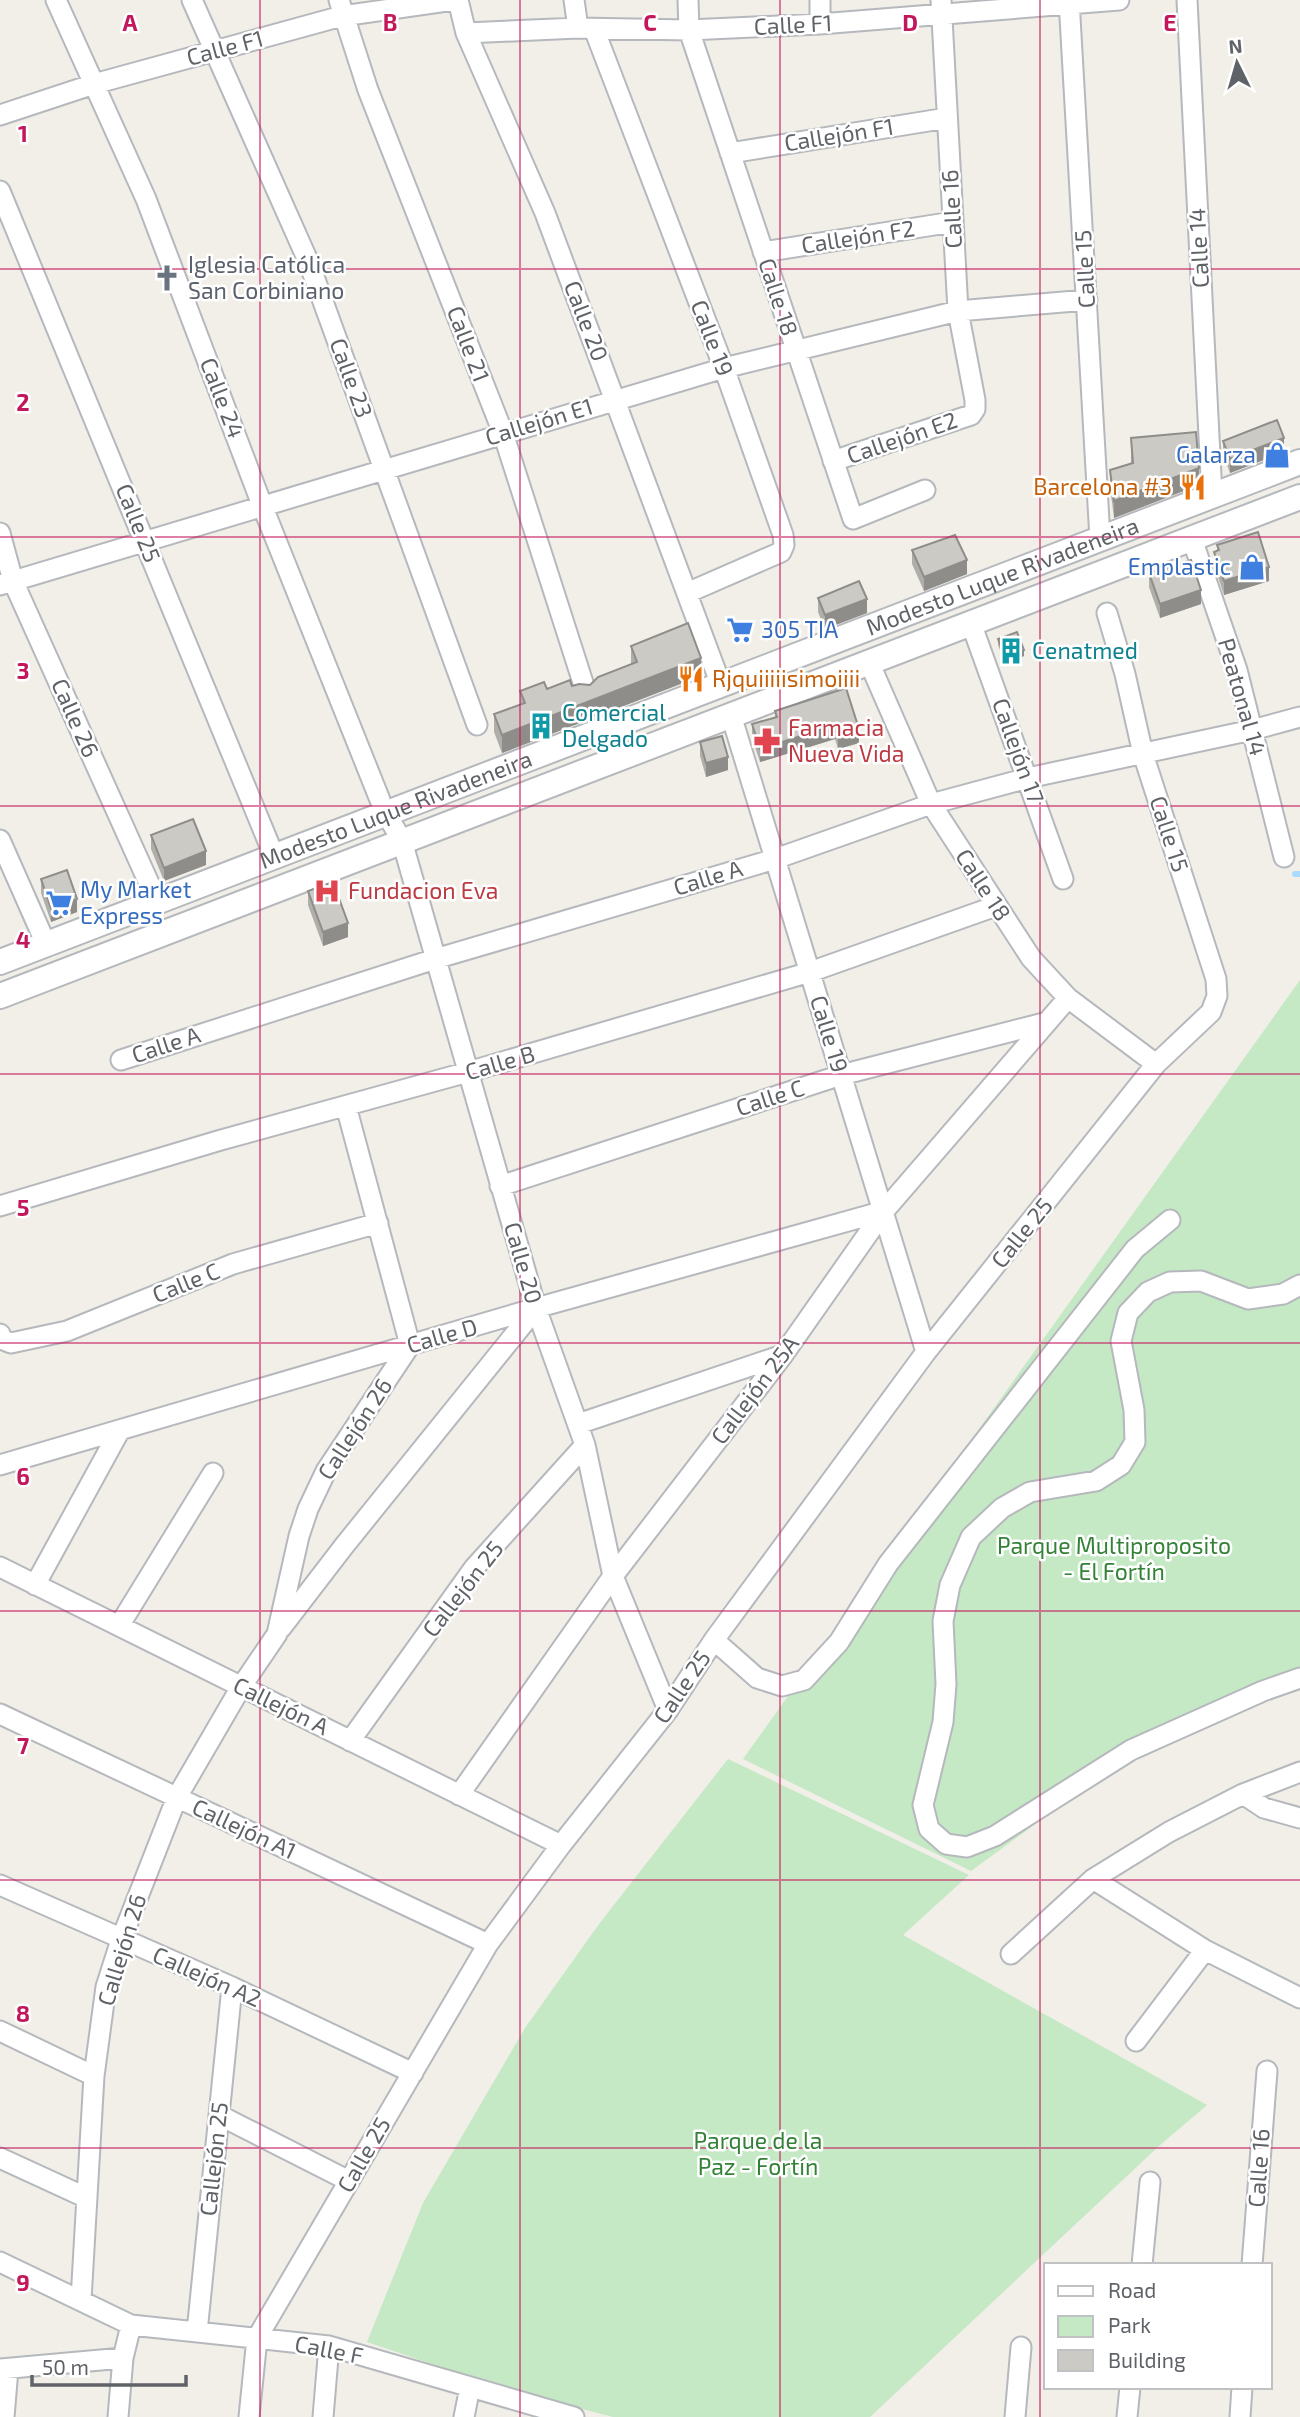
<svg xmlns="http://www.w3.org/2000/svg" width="1300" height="2417" viewBox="0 0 1300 2417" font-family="'Exo 2',sans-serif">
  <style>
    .green { fill: #c5e8c5 }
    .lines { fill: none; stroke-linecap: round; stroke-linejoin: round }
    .stream { stroke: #aadaff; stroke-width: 6 }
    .minor-casing { stroke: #b5b8bc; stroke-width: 23 }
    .tertiary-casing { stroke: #b5b8bc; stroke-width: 28 }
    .minor { stroke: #fff; stroke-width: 19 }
    .tertiary { stroke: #fff; stroke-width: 24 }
    .wall { fill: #afaea9 }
    .shaded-wall { fill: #8f8d8a }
    .building { fill: #cccac5; stroke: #8f8d8a; stroke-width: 2 }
    .grid { fill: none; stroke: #c2185b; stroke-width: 2; stroke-opacity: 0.55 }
    .labels { text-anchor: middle; stroke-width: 5; stroke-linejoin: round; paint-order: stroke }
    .street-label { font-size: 23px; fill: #5f6368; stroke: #fff }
    .worship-label { font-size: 23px; fill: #5b616d; stroke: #fff; text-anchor: start }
    .shop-label { font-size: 23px; fill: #366cbe; stroke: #fff; text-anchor: end }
    .food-label { font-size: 23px; fill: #c56008; stroke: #fff; text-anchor: end }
    .culture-label { font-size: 23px; fill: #0d838f; stroke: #fff; text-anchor: start }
    .health-label { font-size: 23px; fill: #be3a42; stroke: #fff; text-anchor: start }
    .park-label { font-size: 23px; fill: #348238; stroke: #fff }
    .grid-label { font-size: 23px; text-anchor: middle; font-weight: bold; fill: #c2185b; stroke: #fff; stroke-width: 5; stroke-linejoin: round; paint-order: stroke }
  </style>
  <rect width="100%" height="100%" fill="#f1efe8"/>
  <path class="green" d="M1300 980V1685L1126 1760 1056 1809 971 1871 743 1759Z
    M728 1759 969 1875 903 1935 1207 2105 1159 2146 870 2417H613L509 2390 367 2342 423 2203 525 2028 599 1924Z"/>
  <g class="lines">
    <path class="stream" d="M1295 874H1300"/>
    <g class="minor-casing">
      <path id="minor" d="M56 0 146 199 262 505 380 800
        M192 0 309 263 477 725
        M339 0 368 90 503 433 586 692
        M458 0 466 33 545 213 721 685
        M574 0 578 28
        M688 0 689 30 853 519 925 490
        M820 0V24
        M1069 0 1100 539
        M1187 0 1212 496
        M594 29 724 368 783 535 784 545 781 552 687 593
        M466 33 578 28 689 30 820 24 1119 0
        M0 115 94 84 342 16 454 0
        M730 153 947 118
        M0 191 274 856
        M763 252 953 222
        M833 461 971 415 975 409V400L958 311 941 0
        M0 533 13 581 157 901
        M1192 539 1237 670 1284 857
        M0 585 724 368 958 311 1087 300
        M971 623 1063 879
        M869 662 931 804 1031 958 1068 998 1156 1064
        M731 715 926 1352
        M386 813 402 841 536 1308 585 1445 613 1576 668 1710
        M0 840 46 944
        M121 1060 435 959 775 859 931 804 1028 778 1252 730 1300 717
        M500 1186 841 1075 1044 1023
        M0 1206 221 1140 468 1072 810 972 996 906
        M1300 1285 1283 1294 1248 1299 1201 1281 1170 1282 1148 1292 1128 1313 1121 1341 1134 1410 1135 1442 1121 1465 1096 1481 1030 1492 1002 1508 971 1537 950 1585 943 1621 946 1684 943 1722 923 1805 929 1829 946 1844 967 1847 995 1836 1131 1750 1263 1691 1300 1678
        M0 1334 1 1339 11 1343 67 1331 233 1264 378 1223
        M578 1424 783 1355
        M0 1465 536 1308 884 1211
        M0 1567 561 1845
        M35 1585 120 1430
        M119 1626 213 1473
        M281 1628 344 1546 536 1308
        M714 1640 757 1678 782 1686 804 1680 839 1642 888 1564 1135 1249 1170 1220
        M0 1714 488 1944
        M350 1741 474 1568 585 1445
        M1243 1794 1264 1808 1300 1818
        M459 1795 613 1576 783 1355 884 1211 1068 998
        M1093 1879 1205 1950 1300 1998
        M0 1885 232 1987 413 2073
        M1011 1954 1093 1879 1169 1832 1243 1794 1300 1772
        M0 2031 94 2076
        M1136 2041 1205 1950
        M219 2115 349 2181
        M0 2158 87 2198
        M0 2262 131 2325 329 2346 574 2417
        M1142 2265 1150 2182
        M1252 2265 1267 2071
        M81 2300 94 2076 106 1987 121 1940 177 1797 241 1687 277 1634 299 1536 308 1509 326 1471 410 1345 346 1106
        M197 2332 232 1987
        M0 2369 123 2358
        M4 2417 8 2369
        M118 2417 123 2358 131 2325
        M249 2417 257 2338 488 1944 561 1845 668 1710 714 1640 926 1352 1156 1064 1211 1012 1217 996 1216 979 1143 754 1125 674 1107 613
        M323 2417 329 2346
        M464 2417 470 2387
        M1015 2417 1021 2347
        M1127 2417 1130 2387
        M1240 2417 1242 2387"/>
    </g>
    <g class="tertiary-casing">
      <g id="tertiary">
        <path id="s1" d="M0 962 1300 462"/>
        <path d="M0 996 1300 497"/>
      </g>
    </g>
    <use href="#minor" class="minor"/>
    <use href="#tertiary" class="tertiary"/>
  </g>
  <path class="wall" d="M1131 438 1199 485 1114 518 1110 487V470L1131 463Z
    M1223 441 1284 452 1230 473 1223 454Z
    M1217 545 1269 581 1224 595 1214 565V552L1217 551Z
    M912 550 967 574 924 591 912 564Z
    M1149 573 1201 604 1160 618 1149 587Z
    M818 598 867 613 825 629 818 612Z
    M998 639 1024 656 1005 663 998 645Z
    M631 646 701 676 502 753 494 732V714L520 704V691L572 686 590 685 631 664Z
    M846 688 859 743 838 749 835 739 760 762 752 738V724L775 717V711Z
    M700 742 728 770 706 777 700 756Z
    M151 835 206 865 164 881 151 849Z
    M41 879 77 912 51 922 41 893Z
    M308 891 348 937 323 946 308 905Z"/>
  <path class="shaded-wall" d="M1284 438V452L1230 473V459Z
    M1199 468V485L1114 518V501Z
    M967 560V574L924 591V577Z
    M1269 567V581L1224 595V581Z
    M1201 590V604L1160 618V604Z
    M867 599V613L825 629V615Z
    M1024 650V656L1005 663V656Z
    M701 658V676L502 753V735Z
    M835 725V739L760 762V749Z
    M859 729V743L838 749V735Z
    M728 757V770L706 777V763Z
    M206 851V865L164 881V868Z
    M77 899V912L51 922V908Z
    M348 923V937L323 946V932Z"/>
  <path class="building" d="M1277 420 1284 438 1230 459 1223 441Z
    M1196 432 1199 468 1114 501 1110 470 1133 463 1131 438Z
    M1258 532 1269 567 1224 581 1214 552 1219 550 1217 545Z
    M955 535 967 560 924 577 912 550Z
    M1191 560 1201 590 1160 604 1149 573Z
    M859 581 867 599 825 615 818 598Z
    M688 623 701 658 502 735 494 714 525 703 520 691 544 682 547 689 570 680 572 686 579 684 590 685 598 677 637 662 631 646Z
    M1017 632 1024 650 1005 656 998 639Z
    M846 688 859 729 838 735 835 725 760 749 752 724 777 717 775 711Z
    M722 736 728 757 706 763 700 742Z
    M193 819 206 851 164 868 151 835Z
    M67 870 77 899 51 908 41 879Z
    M333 882 348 923 323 932 308 891Z"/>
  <path class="grid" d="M260 0V2417M520 0V2417M780 0V2417M1040 0V2417M0 269H1300M0 537H1300M0 806H1300M0 1074H1300M0 1343H1300M0 1611H1300M0 1880H1300M0 2148H1300"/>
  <defs>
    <g id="church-bare" transform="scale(2.1)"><path d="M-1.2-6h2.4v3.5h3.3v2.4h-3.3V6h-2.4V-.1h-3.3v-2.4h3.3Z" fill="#6b7280" stroke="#fff" stroke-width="2.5" paint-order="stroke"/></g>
    <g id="shop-bare" transform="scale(2.1)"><path d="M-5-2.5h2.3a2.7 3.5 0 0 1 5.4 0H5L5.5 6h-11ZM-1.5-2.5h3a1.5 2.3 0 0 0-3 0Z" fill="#3f7fe0" stroke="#fff" stroke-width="2.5" paint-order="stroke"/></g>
    <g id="restaurant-bare" transform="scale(2.1)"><path d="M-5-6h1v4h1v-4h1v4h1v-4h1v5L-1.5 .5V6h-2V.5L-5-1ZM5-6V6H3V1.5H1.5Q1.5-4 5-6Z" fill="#e8710a" stroke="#fff" stroke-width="2.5" paint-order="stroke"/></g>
    <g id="supermarket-bare" transform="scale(2.1)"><path d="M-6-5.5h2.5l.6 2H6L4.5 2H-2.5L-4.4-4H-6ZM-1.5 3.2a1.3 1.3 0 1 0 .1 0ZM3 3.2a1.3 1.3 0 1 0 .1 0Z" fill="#3f7fe0" stroke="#fff" stroke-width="2.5" paint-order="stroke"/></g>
    <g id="building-bare" transform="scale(2.1)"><path d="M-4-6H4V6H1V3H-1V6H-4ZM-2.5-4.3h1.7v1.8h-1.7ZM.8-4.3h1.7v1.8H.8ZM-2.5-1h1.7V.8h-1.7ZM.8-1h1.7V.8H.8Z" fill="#0f9aa8" stroke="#fff" stroke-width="2.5" paint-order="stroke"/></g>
    <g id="pharmacy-bare" transform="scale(2.1)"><path d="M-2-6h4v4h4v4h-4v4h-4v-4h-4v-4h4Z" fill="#e0444e" stroke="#fff" stroke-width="2.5" paint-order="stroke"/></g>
    <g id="hospital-bare" transform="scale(2.1)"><path d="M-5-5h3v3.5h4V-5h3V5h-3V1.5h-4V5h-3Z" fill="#e0444e" stroke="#fff" stroke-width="2.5" paint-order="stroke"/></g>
  </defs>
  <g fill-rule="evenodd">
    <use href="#church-bare" x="167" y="278"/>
    <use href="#shop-bare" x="1277" y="455"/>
    <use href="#restaurant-bare" x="1193" y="487"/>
    <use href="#shop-bare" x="1252" y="567"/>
    <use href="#supermarket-bare" x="740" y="630"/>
    <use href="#building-bare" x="1011" y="651"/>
    <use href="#restaurant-bare" x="691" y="679"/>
    <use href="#building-bare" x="541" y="726"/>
    <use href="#pharmacy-bare" x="767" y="741"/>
    <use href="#hospital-bare" x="327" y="891"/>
    <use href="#supermarket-bare" x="59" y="903"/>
  </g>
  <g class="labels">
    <g class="street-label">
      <text transform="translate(793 25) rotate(-3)" y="8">Calle F1</text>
      <text transform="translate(225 48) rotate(-15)" y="8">Calle F1</text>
      <text transform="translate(839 135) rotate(-9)" y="8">Callejón F1</text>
      <text transform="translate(952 209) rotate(-93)" y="8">Calle 16</text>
      <text transform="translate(858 237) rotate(-9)" y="8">Callejón F2</text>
      <text transform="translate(1199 248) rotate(-93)" y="8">Calle 14</text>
      <text transform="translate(1085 269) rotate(-93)" y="8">Calle 15</text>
      <text transform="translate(778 297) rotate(72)" y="8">Calle 18</text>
      <text transform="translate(586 321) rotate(69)" y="8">Calle 20</text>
      <text transform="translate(712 338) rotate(69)" y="8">Calle 19</text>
      <text transform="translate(468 344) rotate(69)" y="8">Calle 21</text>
      <text transform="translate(351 378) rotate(70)" y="8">Calle 23</text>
      <text transform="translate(222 398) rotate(69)" y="8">Calle 24</text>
      <text transform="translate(539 422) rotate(-17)" y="8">Callejón E1</text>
      <text transform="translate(902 438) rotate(-19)" y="8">Callejón E2</text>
      <text transform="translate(138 523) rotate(68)" y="8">Calle 25</text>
      <text dy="8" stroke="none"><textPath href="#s1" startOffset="1074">Modesto Luque Rivadeneira</textPath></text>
      <text transform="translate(1242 697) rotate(74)" y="8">Peatonal 14</text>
      <text transform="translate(75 718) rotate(66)" y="8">Calle 26</text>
      <text transform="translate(1018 751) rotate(70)" y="8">Callejón 17</text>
      <text dy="8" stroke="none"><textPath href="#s1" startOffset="424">Modesto Luque Rivadeneira</textPath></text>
      <text transform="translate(1169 834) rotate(72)" y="8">Calle 15</text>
      <text transform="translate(708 878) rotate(-17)" y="8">Calle A</text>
      <text transform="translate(983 885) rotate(57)" y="8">Calle 18</text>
      <text transform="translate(829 1034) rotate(73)" y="8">Calle 19</text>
      <text transform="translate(166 1045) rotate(-18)" y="8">Calle A</text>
      <text transform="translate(500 1063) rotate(-16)" y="8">Calle B</text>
      <text transform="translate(770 1098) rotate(-18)" y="8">Calle C</text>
      <text transform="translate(1022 1233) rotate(-51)" y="8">Calle 25</text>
      <text transform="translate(523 1263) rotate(74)" y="8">Calle 20</text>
      <text transform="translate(186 1283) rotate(-22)" y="8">Calle C</text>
      <text transform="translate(442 1336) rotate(-16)" y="8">Calle D</text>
      <text transform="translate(755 1390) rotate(-53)" y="8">Callejón 25A</text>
      <text transform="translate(355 1429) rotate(-57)" y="8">Callejón 26</text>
      <text transform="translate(463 1589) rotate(-52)" y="8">Callejón 25</text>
      <text transform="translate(682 1687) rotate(-56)" y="8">Calle 25</text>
      <text transform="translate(281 1706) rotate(26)" y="8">Callejón A</text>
      <text transform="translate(244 1829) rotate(25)" y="8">Callejón A1</text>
      <text transform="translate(122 1950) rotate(-73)" y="8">Callejón 26</text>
      <text transform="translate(207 1977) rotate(24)" y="8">Callejón A2</text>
      <text transform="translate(364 2155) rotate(-60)" y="8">Calle 25</text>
      <text transform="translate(214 2159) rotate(-84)" y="8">Callejón 25</text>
      <text transform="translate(1259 2168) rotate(-86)" y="8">Calle 16</text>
      <text transform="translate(329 2350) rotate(11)" y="8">Calle F</text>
    </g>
    <g class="worship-label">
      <text x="188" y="273">Iglesia Católica<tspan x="188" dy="26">San Corbiniano</tspan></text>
    </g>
    <g class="shop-label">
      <text x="1256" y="463">Galarza</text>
      <text x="1231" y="575">Emplastic</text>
      <text x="761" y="638" text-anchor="start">305 TIA</text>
      <text x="80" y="898" text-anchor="start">My Market<tspan x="80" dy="26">Express</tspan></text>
    </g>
    <g class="food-label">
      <text x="1172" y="495">Barcelona #3</text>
      <text x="712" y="687" text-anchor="start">Rjquiiiiisimoiiii</text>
    </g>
    <g class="culture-label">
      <text x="1032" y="659">Cenatmed</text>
      <text x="562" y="721">Comercial<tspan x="562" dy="26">Delgado</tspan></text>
    </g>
    <g class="health-label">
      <text x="788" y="736">Farmacia<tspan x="788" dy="26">Nueva Vida</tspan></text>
      <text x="348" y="899">Fundacion Eva</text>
    </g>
    <g class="park-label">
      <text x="1114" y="1554">Parque Multiproposito<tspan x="1114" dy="26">- El Fortín</tspan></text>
      <text x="758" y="2149">Parque de la<tspan x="758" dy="26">Paz - Fortín</tspan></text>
    </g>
  </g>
  <g class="grid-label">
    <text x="130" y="31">A</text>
    <text x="390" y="31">B</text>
    <text x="650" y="31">C</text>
    <text x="910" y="31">D</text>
    <text x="1170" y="31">E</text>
    <text x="23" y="142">1</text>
    <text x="23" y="411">2</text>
    <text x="23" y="679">3</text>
    <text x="23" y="948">4</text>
    <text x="23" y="1216">5</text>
    <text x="23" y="1485">6</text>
    <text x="23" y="1754">7</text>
    <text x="23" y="2022">8</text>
    <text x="23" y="2291">9</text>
  </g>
  <rect x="1044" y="2263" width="228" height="126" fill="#ffffff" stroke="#bfc1c3" stroke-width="2"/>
  <rect x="1058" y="2286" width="35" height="10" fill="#ffffff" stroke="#bfc1c3" stroke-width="2"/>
  <text x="1108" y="2298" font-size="21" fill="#5f6368">Road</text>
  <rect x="1058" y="2316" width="35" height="21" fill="#c5e8c5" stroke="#bfc1c3" stroke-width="2"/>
  <text x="1108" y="2333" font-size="21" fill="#5f6368">Park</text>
  <rect x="1058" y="2350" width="35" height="21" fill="#cccac5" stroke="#bfc1c3" stroke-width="2"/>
  <text x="1108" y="2368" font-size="21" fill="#5f6368">Building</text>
  <g transform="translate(1237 63) rotate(355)" stroke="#ffffff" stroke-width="5" paint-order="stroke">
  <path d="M0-5L12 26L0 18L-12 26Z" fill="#5f6368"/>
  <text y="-10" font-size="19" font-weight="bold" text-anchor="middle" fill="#5f6368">N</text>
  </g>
  <path d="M32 2375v10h154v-10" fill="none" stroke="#5f6368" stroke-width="3.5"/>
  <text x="42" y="2375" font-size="21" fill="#5f6368" stroke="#ffffff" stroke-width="5" paint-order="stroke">50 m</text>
</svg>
